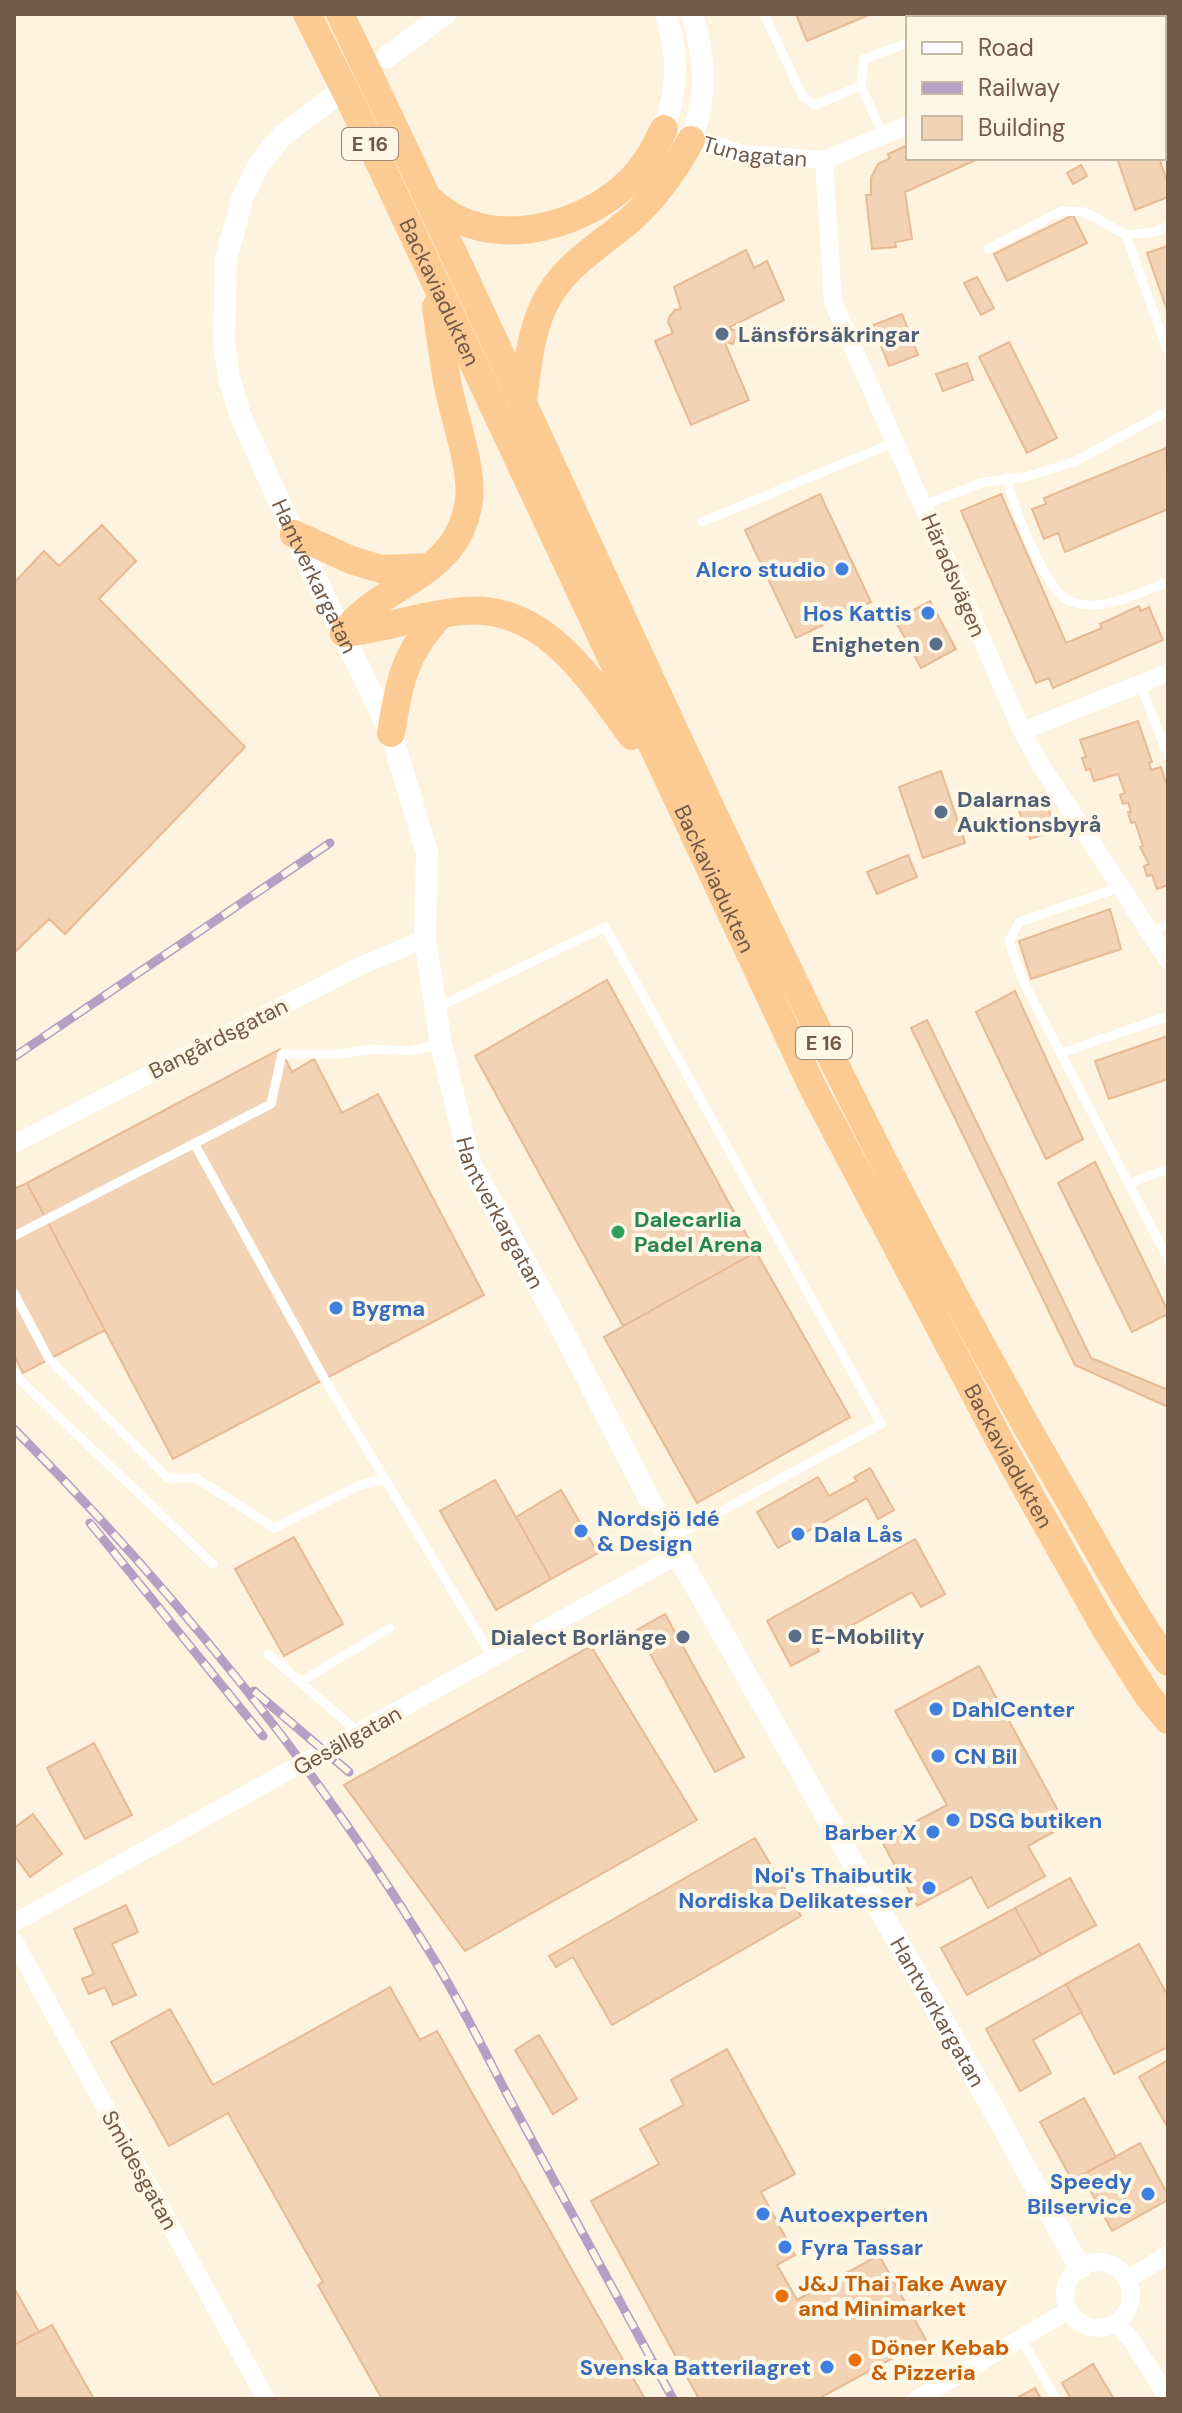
<svg xmlns="http://www.w3.org/2000/svg" width="1182" height="2413" viewBox="0 0 1182 2413" font-family="'DM Sans',sans-serif">
  <style>
    .building { fill: #f3d3b5; stroke: #e6ba95; stroke-width: 2 }
    .lines { fill: none; stroke-linecap: round; stroke-linejoin: round }
    .service { stroke: #fff; stroke-width: 9 }
    .minor { stroke: #fff; stroke-width: 18 }
    .tertiary { stroke: #fff; stroke-width: 22 }
    .trunk { stroke: #fcca93; stroke-width: 28 }
    .rail-casing { stroke: #b69ec5; stroke-width: 9 }
    .rail { stroke: #fff7e5; stroke-width: 6; stroke-dasharray: 18; stroke-linecap: butt }
    .service-dot { fill: #5c6f8a; stroke: #fff7e5; stroke-width: 3 }
    .shop-dot { fill: #3f7fe0; stroke: #fff7e5; stroke-width: 3 }
    .leisure-dot { fill: #2e9e5b; stroke: #fff7e5; stroke-width: 3 }
    .food-dot { fill: #e8710a; stroke: #fff7e5; stroke-width: 3 }
    .labels { text-anchor: middle; stroke-width: 8; stroke-linejoin: round; paint-order: stroke }
    .shield { fill: #fff7e5; stroke: #9d8976; stroke-width: 2 }
    .shield-label { font-size: 20px; font-weight: bold; fill: #735a46 }
    .street-label { font-size: 22px; fill: #735a46; stroke: #fff7e5 }
    .service-label { font-size: 22px; font-weight: bold; fill: #4e5e75; stroke: #fff7e5; text-anchor: start }
    .shop-label { font-size: 22px; font-weight: bold; fill: #366cbe; stroke: #fff7e5; text-anchor: start }
    .leisure-label { font-size: 22px; font-weight: bold; fill: #27864d; stroke: #fff7e5; text-anchor: start }
    .food-label { font-size: 22px; font-weight: bold; fill: #c56008; stroke: #fff7e5; text-anchor: start }
  </style>
  <rect width="100%" height="100%" fill="#fdf3de"/>
  <path class="building" d="M796 14H871L807 41Z
    M908 145V158H980L905 192 912 239 895 242 896 247 872 249 866 195H871V178L878 164 890 158 888 154Z
    M1117 158H1159L1168 184V197L1135 210Z
    M1081 165 1087 176 1073 184 1067 173Z
    M1073 215 1087 243 1007 281 994 254Z
    M1168 246V313L1147 253Z
    M746 250 754 268 767 261 784 300 728 328 737 331 733 344 724 341 749 400 691 425 655 341 673 333 668 322 670 316 675 310 681 309 674 287Z
    M977 277 994 308 981 315 964 283Z
    M902 314 918 355 889 366 873 325Z
    M1009 342 1057 438 1027 453 979 357Z
    M967 363 973 380 943 391 936 374Z
    M1166 448 1168 509 1065 552 1058 533 1044 539 1032 509 1046 504 1044 498Z
    M820 494 871 602 796 638 745 530Z
    M1001 494 1066 643 1102 628 1100 624 1139 606 1141 611 1149 607 1163 640 1053 688 1049 678 1036 683 961 511Z
    M102 525 136 561 99 599 245 747 65 934 49 919 14 953V583L44 551 59 566Z
    M930 601 956 649 921 668 895 620Z
    M1138 721 1152 762 1149 763 1151 770 1161 767 1168 789V885L1157 889 1152 875 1147 876 1144 866 1149 864 1140 847 1143 846 1135 822 1131 823 1128 812H1131L1128 802 1123 804 1120 795 1125 793 1118 774 1094 781 1090 769 1086 770 1082 758 1086 757 1080 740Z
    M941 771 965 843 923 858 899 787Z
    M1043 793 1056 830 1030 839 1016 803Z
    M908 855 917 877 877 894 867 872Z
    M1110 909 1121 949 1031 979 1019 941Z
    M607 980 756 1252 623 1326 475 1056Z
    M1015 991 1083 1139 1046 1159 976 1012Z
    M927 1020 1091 1358 1168 1390V1407L1075 1365 911 1028Z
    M1168 1036V1079L1109 1099 1095 1061Z
    M280 1049 292 1072 314 1059 342 1113 378 1094 484 1295 173 1459 27 1183Z
    M1095 1162 1168 1311V1314L1132 1332 1058 1183Z
    M27 1183 105 1330 23 1373 14 1355V1189Z
    M756 1252 850 1417 697 1503 604 1337Z
    M870 1468 894 1510 878 1519 867 1498 778 1548 757 1512 818 1477 829 1496 857 1481 854 1477Z
    M495 1480 551 1579 496 1610 440 1511Z
    M561 1490 598 1553 551 1579 516 1517Z
    M294 1537 343 1624 284 1656 235 1569Z
    M915 1539 945 1594 921 1607 912 1592 816 1645 819 1651 791 1666 767 1621Z
    M665 1614 744 1757 715 1772 637 1630Z
    M591 1646 697 1820 465 1951 344 1785Z
    M979 1666 1066 1825 1028 1846 1045 1876 988 1908 971 1877 917 1906 881 1840 947 1805 895 1711Z
    M94 1743 132 1815 85 1839 47 1768Z
    M33 1814 62 1854 30 1877 14 1855V1828Z
    M755 1838 801 1916 612 2025 573 1957 556 1967 549 1956Z
    M1070 1878 1096 1925 1041 1955 1015 1908Z
    M126 1905 138 1932 112 1944 136 1995 113 2005 105 1987 89 1994 82 1979 94 1974 74 1929Z
    M1015 1908 1041 1955 967 1995 941 1948Z
    M1139 1944 1168 1996V2047L1114 2074 1066 1984Z
    M1066 1984 1082 2012 1033 2040 1051 2073 1020 2091 986 2029Z
    M390 1987 420 2040 437 2031 645 2399H382L318 2285 323 2282 228 2113 169 2146 111 2042 170 2009 213 2085Z
    M539 2035 577 2099 553 2114 515 2050Z
    M727 2049 795 2174 761 2192 795 2255 777 2265 797 2300 879 2255 926 2340 818 2399H699L591 2201 659 2164 640 2129 684 2105 671 2080Z
    M1168 2060V2128L1139 2077Z
    M1084 2098 1116 2157 1072 2180 1040 2122Z
    M1140 2143 1168 2195V2200L1112 2231 1082 2175Z
    M14 2288 39 2332 14 2345Z
    M52 2325 94 2399H14V2345Z
    M1093 2364 1114 2399H1071L1062 2383Z
    M1035 2388 1041 2399H1015Z"/>
  <g class="lines">
    <path class="service" d="M764 14 802 95 814 105 861 86 883 135
      M1022 14 1024 18
      M974 18 985 14
      M861 86 864 59 908 43
      M1126 235 1168 352
      M988 249 1062 211 1085 212 1126 235 1156 232 1168 226
      M1007 478C1014 507 1042 584 1067 600 1072 603 1084 605 1091 605 1113 606 1147 590 1168 582
      M924 505 984 482 1025 477 1074 462 1168 411
      M702 522 895 442
      M1140 684 1168 756
      M1121 887 1019 922 1009 941 1023 981 1168 1259
      M1150 932 1168 924
      M438 1007 605 927 881 1424 672 1538
      M1062 1053 1168 1016
      M194 1143 325 1380 493 1658
      M1129 1183 1168 1169
      M14 1236 271 1104 282 1054H340L372 1049 410 1051 441 1044
      M14 1293 49 1359 168 1478H196L274 1528 360 1485 386 1479
      M14 1372 21 1381 213 1564
      M268 1654 359 1733
      M300 1682 390 1628
      M1022 2340 1056 2399"/>
    <g class="minor">
      <path d="M1156 14 1161 18"/>
      <path d="M1130 18 1134 14"/>
      <path d="M1164 83 1168 96"/>
      <path id="s1" d="M681 136 743 154 824 160 908 125"/>
      <path d="M824 160 833 302 1022 731 1039 762 1168 960"/>
      <path d="M1022 731 1168 673"/>
      <path d="M14 1144 360 966 425 939"/>
      <path d="M14 1923 678 1555"/>
      <path d="M14 1941 266 2399"/>
      <circle cx="1098" cy="2295" r="33"/>
      <path d="M1127 2280 1168 2254"/>
      <path d="M1116 2323 1133 2342 1168 2398"/>
      <path d="M917 2399 1069 2310"/>
    </g>
    <g class="tertiary">
      <path d="M387 57 445 14"/>
      <path id="s2" d="M331 99 283 135 259 164 243 197 226 259 224 341 229 377 240 415 294 534 391 733 427 852 425 939 441 1044 470 1163 563 1331 678 1555 996 2114 1080 2268"/>
      <path d="M664 129C678 86 679 57 666 14"/>
      <path d="M691 140C708 96 705 58 692 14"/>
    </g>
    <g class="trunk">
      <path id="s3" d="M307 14 350 100 813 1088 1003 1447 1106 1630 1148 1696 1168 1720"/>
      <path d="M340 14C530 406 701 808 901 1195 957 1302 1015 1408 1076 1512 1105 1562 1133 1615 1168 1662"/>
      <path d="M430 200C438 206 446 213 455 218 512 246 587 223 631 180 646 165 655 147 664 129"/>
      <path d="M523 402C527 370 530 334 544 305 562 266 600 246 631 219 657 196 675 169 691 140"/>
      <path d="M294 534 351 560 381 569 430 567"/>
      <path d="M344 633C369 598 415 585 444 554 458 540 467 519 469 499 473 469 454 418 448 386 443 360 440 333 436 307"/>
      <path d="M344 633C384 629 423 614 464 611 544 604 591 680 632 736"/>
      <path d="M391 733C400 680 403 656 440 615"/>
    </g>
    <g class="rail-casing">
      <path id="rail" d="M14 1057 330 843
        M14 1429C167 1583 314 1762 427 1948 457 1995 482 2047 508 2096 563 2197 618 2298 673 2399
        M90 1523 263 1736
        M254 1691 349 1772"/>
    </g>
    <use href="#rail" class="rail"/>
  </g>
  <g class="service-dot">
    <circle cx="722" cy="334" r="8"/>
    <circle cx="936" cy="644" r="8"/>
    <circle cx="941" cy="812" r="8"/>
    <circle cx="795" cy="1636" r="8"/>
    <circle cx="683" cy="1637" r="8"/>
  </g>
  <g class="shop-dot">
    <circle cx="842" cy="569" r="8"/>
    <circle cx="928" cy="613" r="8"/>
    <circle cx="336" cy="1308" r="8"/>
    <circle cx="581" cy="1531" r="8"/>
    <circle cx="798" cy="1534" r="8"/>
    <circle cx="936" cy="1709" r="8"/>
    <circle cx="938" cy="1756" r="8"/>
    <circle cx="953" cy="1820" r="8"/>
    <circle cx="933" cy="1832" r="8"/>
    <circle cx="929" cy="1888" r="8"/>
    <circle cx="1148" cy="2194" r="8"/>
    <circle cx="763" cy="2214" r="8"/>
    <circle cx="785" cy="2247" r="8"/>
    <circle cx="827" cy="2367" r="8"/>
  </g>
  <circle class="leisure-dot" cx="618" cy="1232" r="8"/>
  <g class="food-dot">
    <circle cx="782" cy="2296" r="8"/>
    <circle cx="855" cy="2360" r="8"/>
  </g>
  <g class="labels">
    <g class="shield">
      <rect x="342" y="128" width="56" height="32" rx="6"/>
      <rect x="796" y="1027" width="56" height="32" rx="6"/>
    </g>
    <g class="shield-label">
      <text x="370" y="151">E 16</text>
      <text x="824" y="1050">E 16</text>
    </g>
    <g class="street-label">
      <text dy="8" stroke="none"><textPath href="#s1" startOffset="76">Tunagatan</textPath></text>
      <text dy="8" stroke="none"><textPath href="#s3" startOffset="308">Backaviadukten</textPath></text>
      <text dy="8" stroke="none"><textPath href="#s2" startOffset="534">Hantverkargatan</textPath></text>
      <text transform="translate(954 575) rotate(67)" y="8">Häradsvägen</text>
      <text dy="8" stroke="none"><textPath href="#s3" startOffset="956">Backaviadukten</textPath></text>
      <text transform="translate(218 1038) rotate(-27)" y="8">Bangårdsgatan</text>
      <text dy="8" stroke="none"><textPath href="#s2" startOffset="1206">Hantverkargatan</textPath></text>
      <text dy="8" stroke="none"><textPath href="#s3" startOffset="1604">Backaviadukten</textPath></text>
      <text transform="translate(347 1740) rotate(-29)" y="8">Gesällgatan</text>
      <text dy="8" stroke="none"><textPath href="#s2" startOffset="2118">Hantverkargatan</textPath></text>
      <text transform="translate(140 2170) rotate(61)" y="8">Smidesgatan</text>
    </g>
    <g class="service-label">
      <text x="738" y="342">Länsförsäkringar</text>
      <text x="920" y="652" text-anchor="end">Enigheten</text>
      <text x="957" y="807">Dalarnas<tspan x="957" dy="25">Auktionsbyrå</tspan></text>
      <text x="811" y="1644">E-Mobility</text>
      <text x="667" y="1645" text-anchor="end">Dialect Borlänge</text>
    </g>
    <g class="shop-label">
      <text x="826" y="577" text-anchor="end">Alcro studio</text>
      <text x="912" y="621" text-anchor="end">Hos Kattis</text>
      <text x="352" y="1316">Bygma</text>
      <text x="597" y="1526">Nordsjö Idé<tspan x="597" dy="25">&amp; Design</tspan></text>
      <text x="814" y="1542">Dala Lås</text>
      <text x="952" y="1717">DahlCenter</text>
      <text x="954" y="1764">CN Bil</text>
      <text x="969" y="1828">DSG butiken</text>
      <text x="917" y="1840" text-anchor="end">Barber X</text>
      <text x="913" y="1883" text-anchor="end">Noi's Thaibutik<tspan x="913" dy="25">Nordiska Delikatesser</tspan></text>
      <text x="1132" y="2189" text-anchor="end">Speedy<tspan x="1132" dy="25">Bilservice</tspan></text>
      <text x="779" y="2222">Autoexperten</text>
      <text x="801" y="2255">Fyra Tassar</text>
      <text x="811" y="2375" text-anchor="end">Svenska Batterilagret</text>
    </g>
    <g class="leisure-label">
      <text x="634" y="1227">Dalecarlia<tspan x="634" dy="25">Padel Arena</tspan></text>
    </g>
    <g class="food-label">
      <text x="798" y="2291">J&amp;J Thai Take Away<tspan x="798" dy="25">and Minimarket</tspan></text>
      <text x="871" y="2355">Döner Kebab<tspan x="871" dy="25">&amp; Pizzeria</tspan></text>
    </g>
  </g>
  <rect width="1182" height="2413" fill="none" stroke="#735a46" stroke-width="32"/>
  <rect x="906" y="16" width="260" height="144" fill="#fff7e5" stroke="#c7b8a5" stroke-width="2"/>
  <rect x="922" y="42" width="40" height="12" fill="#ffffff" stroke="#c7b8a5" stroke-width="2"/>
  <text x="978" y="56" font-size="24" fill="#735a46">Road</text>
  <rect x="922" y="82" width="40" height="12" fill="#b69ec5" stroke="#c7b8a5" stroke-width="2"/>
  <text x="978" y="96" font-size="24" fill="#735a46">Railway</text>
  <rect x="922" y="116" width="40" height="24" fill="#f3d3b5" stroke="#c7b8a5" stroke-width="2"/>
  <text x="978" y="136" font-size="24" fill="#735a46">Building</text>
</svg>
